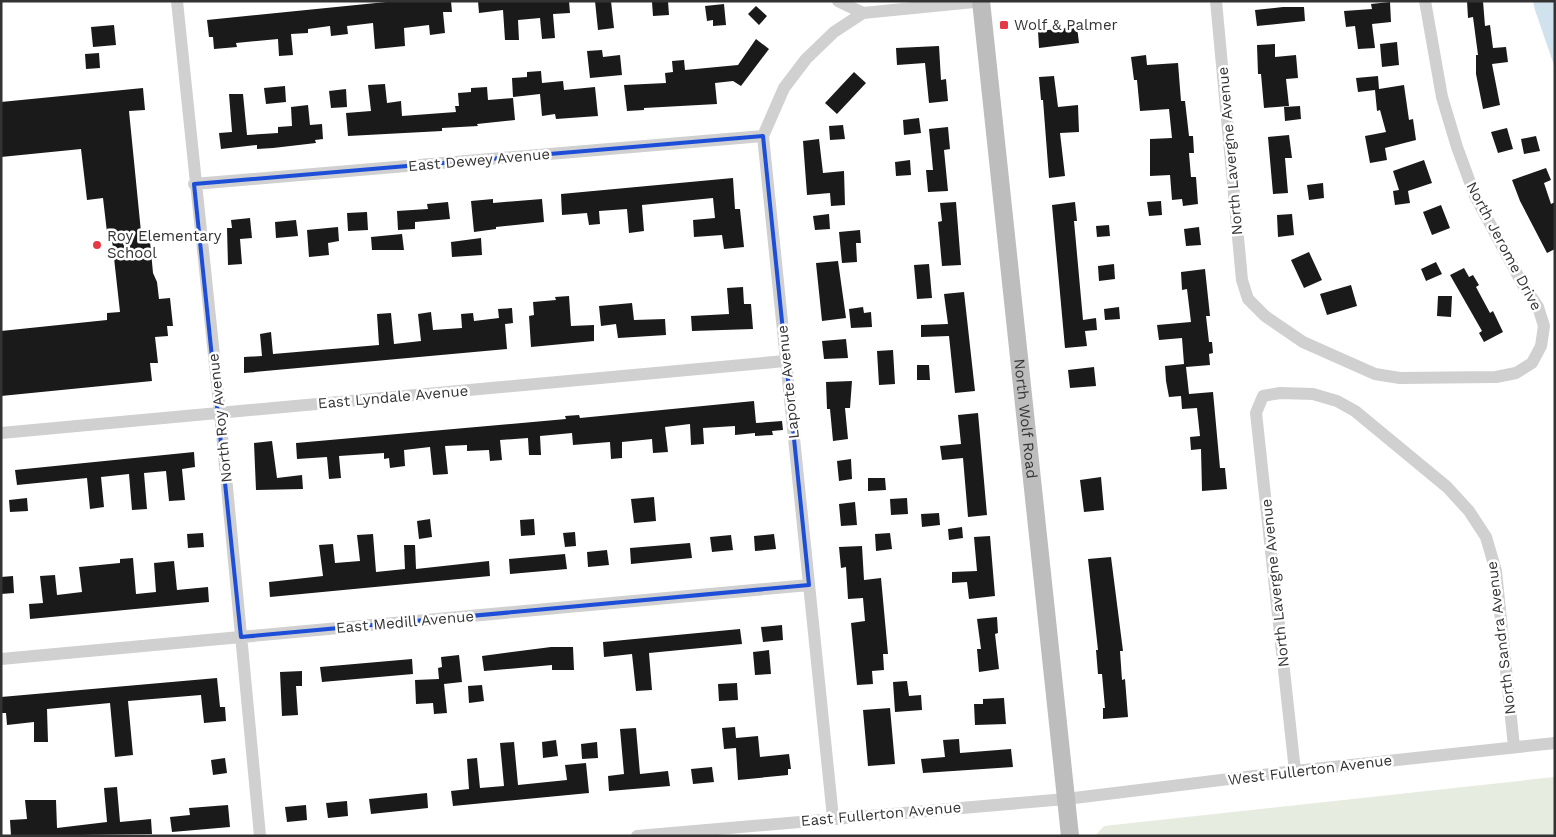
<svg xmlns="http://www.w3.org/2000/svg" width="1556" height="837" viewBox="0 0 1556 837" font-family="'Work Sans',sans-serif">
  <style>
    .green { fill: #e6ecdf }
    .water { fill: #cfe2ee }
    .building { fill: #1a1a1a }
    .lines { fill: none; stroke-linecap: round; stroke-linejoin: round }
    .minor { stroke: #d0d0d0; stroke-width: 12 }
    .secondary { stroke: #bdbdbd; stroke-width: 18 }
    .marked { fill: none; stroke: #1d4ed8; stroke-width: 4; stroke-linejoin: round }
    .poi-dot { fill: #e63946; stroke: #fff; stroke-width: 2 }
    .labels { text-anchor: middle; stroke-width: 5; stroke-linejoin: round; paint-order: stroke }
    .poi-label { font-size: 15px; fill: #333; stroke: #fff; text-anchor: start }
    .street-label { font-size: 15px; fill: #333; stroke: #fff }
  </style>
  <rect width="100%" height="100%" fill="#fff"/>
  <path class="green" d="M1555 777V836H1095L1104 826Z"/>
  <path class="water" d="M1533 1H1555V68L1535 10Z"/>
  <path class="building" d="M396 1H451L452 12H443L445 33 430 35 429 25 404 28 405 46 375 49 373 23 347 26 348 34 331 36 330 26 308 29V33L291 34 293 55 279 56 278 39 236 43 237 47 214 49 213 37H209L207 20Z
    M478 1H569L570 13 553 14 555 38 542 39 540 18 518 20 519 40H505L503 10 479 13Z
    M595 1H611L614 28 598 30Z
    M668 1 669 15 653 16 652 2Z
    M1467 1H1483L1485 26 1490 25 1493 48 1506 47 1508 62 1492 64 1500 105 1483 109 1476 74V55H1478L1473 17 1468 18Z
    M1390 2 1391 22 1372 24 1375 48 1358 49 1355 26 1346 27 1344 11 1372 9 1371 4Z
    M724 4 726 25 713 26V20L707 21 705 6Z
    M756 6 767 16 759 25 748 14Z
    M1283 7H1304L1305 21 1257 26 1255 10Z
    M114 25 116 45 93 47 91 27Z
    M1077 27 1079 43 1039 48 1038 31Z
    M756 39 769 49 741 86 733 81 715 83 717 104 644 108V110L627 111 624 85 666 83 665 73 673 72 672 61 684 60 685 70 738 65Z
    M1397 42 1399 65 1382 67 1380 44Z
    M1275 44V57L1296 55 1298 78 1286 79 1289 106 1264 108 1261 74H1258L1257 45Z
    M939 46 941 80 946 79 948 101 929 103 925 63 897 65 896 48Z
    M602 50 603 57 620 55 622 75 590 78 587 51Z
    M99 53 100 68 86 69 85 54Z
    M1146 55 1147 65 1178 63 1181 101H1185L1189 136H1193L1194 153H1189L1191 177H1196L1198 204 1183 206 1182 199 1172 200 1170 175 1150 176V139L1172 138 1169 109 1140 111 1137 80H1134L1131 57Z
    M541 71 542 83 563 81 564 90 595 87 598 116 556 119 555 114 542 116 540 94 513 97 512 78 527 77V72Z
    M854 72 866 83 837 114 825 103Z
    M1054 76 1058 107 1078 105 1079 132 1060 133 1065 176 1049 178 1043 100H1041L1039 77Z
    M1378 76 1379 89 1404 85 1409 120 1413 119 1416 140 1385 148 1387 160 1370 163 1365 136 1386 132 1380 110 1377 111 1375 90 1358 92 1356 78Z
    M385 84 387 103 401 101 402 116 456 112 455 106H459L458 93 471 92V88L487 87 488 100 513 98 515 120 477 124 478 126 442 128V131L348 136 346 113 371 111 368 85Z
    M285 86 286 102 266 104 264 88Z
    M143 88 145 110 129 111 142 242 150 241 153 273 157 282 159 299 170 298 173 326H167L168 336 155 337 158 363H150L152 381 1 396V331L107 320V313L120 312 112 240 108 241 103 198 87 200 81 149 1 157V102Z
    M346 89 347 107 331 108 329 91Z
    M229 94H243L247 135 278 133V127L292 126 291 107 308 105 310 125 322 124 323 139 315 140 316 143 273 148 257 149V145L221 149 219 133 232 132Z
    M1300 106 1301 119 1285 121 1284 107Z
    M919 118 921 133 904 135 903 120Z
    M843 125 845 139 830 140 829 126Z
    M948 127 950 149 944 150 948 191 928 192 926 170H933L929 129Z
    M1507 128 1513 149 1498 153 1491 132Z
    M1289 135 1292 158H1285L1288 193 1273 194 1268 137Z
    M1536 136 1540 151 1524 154 1521 139Z
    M819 139 823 173 844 171 845 205 831 206 830 193 807 195 803 141Z
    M910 160 911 175 896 176 895 162Z
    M1424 160 1432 183 1408 191 1410 203 1395 205 1393 191 1399 190 1393 171Z
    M1546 168 1551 180 1544 183 1551 204 1555 202V249L1547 253 1520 201 1512 180Z
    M733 178 735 209H740L744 247 724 249 722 235 694 237 693 220 715 218 713 198 642 205 644 231 629 233 627 209 599 211 600 224 589 225 587 213 562 215 561 194Z
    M1323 183 1324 198 1309 200 1307 185Z
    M493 199V203L542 199 544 222 496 227V229L474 232 471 201Z
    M1161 201 1162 215 1149 216 1147 202Z
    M448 202 450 219 415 222V229L398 230 397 211 428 209 427 204Z
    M956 202 961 265 942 266 938 222 942 221 940 203Z
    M1075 202 1077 221H1074L1083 320 1096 318 1097 330 1085 331 1087 346 1065 348 1052 205Z
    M1441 205 1450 228 1432 235 1423 212Z
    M367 212 368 230 348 231 347 213Z
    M829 214 830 229 815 230 813 216Z
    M1292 214 1294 235 1278 237 1277 215Z
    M250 218 252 238 240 239 242 264 228 265 227 228H232L231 220Z
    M296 220 298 236 276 238 275 222Z
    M1109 225 1110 236 1097 237 1096 226Z
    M338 227 339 241 328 243 329 255 309 257 307 230Z
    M1199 227 1201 245 1186 246 1184 229Z
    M860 230 861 243H856L857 262 842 263 839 232Z
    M402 234 404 250H372L371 237Z
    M481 238 482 255 452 257 451 242Z
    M1309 252 1322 280 1304 288 1291 260Z
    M838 261 846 318 822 321 816 263Z
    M1436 262 1442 274 1426 281 1421 269Z
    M929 264 932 298 917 299 914 265Z
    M1114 264 1115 279 1099 281 1098 266Z
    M1464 268 1469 277 1473 275 1479 285 1476 287 1490 313 1493 311 1503 332 1484 342 1479 333 1482 331 1450 275Z
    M1205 269 1210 316H1206L1209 342H1212L1213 353 1209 354 1210 365 1186 367 1189 394 1213 392 1220 468H1225L1227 489 1202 491 1201 449 1191 450 1190 437 1200 436 1197 408 1182 409 1181 396 1169 397 1166 381 1165 366 1184 364 1182 338 1159 340 1157 325 1191 322 1187 289 1182 290 1181 272Z
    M1351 285 1357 306 1327 315 1320 294Z
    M743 287 744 304H751L753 329 692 331 691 316 729 314 727 288Z
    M964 292 975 391 955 393 949 336 921 337V325L948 324 944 294Z
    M569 296 571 326 594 325V341L531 347 529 316 534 315 533 302 556 300 555 297Z
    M1438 296H1452L1451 317 1437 316Z
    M632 303 634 320 665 319 666 335 618 338 616 324 601 326 599 306Z
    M863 307 864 313 871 312 872 327 851 328 849 309Z
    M1119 307 1120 319 1105 320 1104 309Z
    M512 308 513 323 505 324 507 349 244 373V357L262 356 260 334 271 332 273 354 379 345 377 314 391 313 394 344 421 341 418 314 431 312 433 330 462 328 461 314 473 313 474 321 499 318 498 309Z
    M846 339 848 358 824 359 822 341Z
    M893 350 895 384 879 385 877 351Z
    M917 365H929L930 380H917Z
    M1094 367 1096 386 1070 388 1068 370Z
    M852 381 850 408H845L848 439 833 441 830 409H827L826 382Z
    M754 401 756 423 782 421 783 430 772 431 773 435 755 436V433L735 435V426L703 428 704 444 691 445 690 424 665 427 668 452 653 453 652 439 622 442V458L611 459 610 442 573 445 572 433 540 436 541 455H529L528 438 500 440 502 460 490 461 489 450 467 451V445L445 446 448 474 433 475 430 447 404 450 405 466 390 468 389 458 384 459V453L339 456 341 478 329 479 327 457 297 459 296 443 566 419 565 416 579 415 580 418Z
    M978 413 987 515 968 517 963 458 942 460 940 446 961 444 958 415Z
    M272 441 277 478 302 475 303 489 256 490 254 443Z
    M194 452 195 467 182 469 185 500 169 501 166 471 144 473 147 509 132 510 129 474 101 477 104 507 90 509 87 478 17 485 15 470Z
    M851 459 852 479 839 481 837 461Z
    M1101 477 1104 510 1084 512 1080 480Z
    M868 478H885L886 490 868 491Z
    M654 497 656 521 634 523 631 499Z
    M27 498 28 511 10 512 9 500Z
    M907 498 908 514 891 515 890 499Z
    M855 502 857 525 841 526 839 504Z
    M939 513 940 525 922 527 921 514Z
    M430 519 432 537 419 539 417 521Z
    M534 519 535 535 521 536 520 520Z
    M962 527 963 538 949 540 948 529Z
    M575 532 576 546 565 547 563 533Z
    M203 533 204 547 188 548 187 534Z
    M890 533 892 549 876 551 875 534Z
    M373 534 376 572 405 569 404 545H415L416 569 489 561 490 576 270 597 269 582 323 576 319 545 333 544 335 563 360 561 357 535Z
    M774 534 776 549 755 551 754 536Z
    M731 535 733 550 712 552 710 537Z
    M990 536 995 596 969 599 967 582 952 583V572L977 571 974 537Z
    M690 543 692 558 631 564 630 548Z
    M862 546 864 580 881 578 888 654H883L884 670 872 671 873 684 857 685 851 623 865 621 863 598 848 599 846 567 841 568 839 547Z
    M607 550 609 565 588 567 587 552Z
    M565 554 567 569 510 574 509 559Z
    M1111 557 1123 651H1120L1122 680 1125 679 1128 717 1103 719V708H1105L1102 674H1098L1096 650H1098L1088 559Z
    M133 558 136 594 156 592 154 563 174 561 177 590 208 587 209 602 30 619 29 604 43 603 40 576 55 575 57 595 82 592 79 567 120 563V559Z
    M13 576 14 593 1 594V577Z
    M997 617 998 633 995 634 999 669 979 672 977 649H981L977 619Z
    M782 625 783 640 763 642 761 627Z
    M740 629 742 644 649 653 652 690 636 691 632 654 604 657 603 642Z
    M551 647H573L574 670H552V665L484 671 482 656Z
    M769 650 771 674 755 675 753 652Z
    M459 655 462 682 444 684 447 713 434 714 433 703 416 704 415 680 439 679 438 668 442 667 441 657Z
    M412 659 413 674 322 682 320 667Z
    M302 671V686H296L298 715 282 716 280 672Z
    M217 678 220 707H225L226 721 204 723 201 695 128 701 133 755 115 757 110 703 47 709 48 742H34V722L7 725 6 713H1V697Z
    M907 681 909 696 921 695 922 710 895 712 893 682Z
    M737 683 738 700 719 701 718 684Z
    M482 685 484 701 469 703 468 686Z
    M1004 698 1006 724 975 725 974 704H983V699Z
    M890 708 895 764 868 766 863 710Z
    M735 727 736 738 758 736 760 757 789 754 791 769H788V775L738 780 736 748 724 749 722 728Z
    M636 728 640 774 668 771 670 786 609 791 608 776 624 774 620 729Z
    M959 739 960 753 1011 749 1013 767 923 773 921 759 945 757 943 740Z
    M556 740 558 756 543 758 542 742Z
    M514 742 518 785 567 780 565 765 586 763 589 793 453 806 451 791 469 789 467 759 477 758 480 788 504 786 500 743Z
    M597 742 598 758 582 759 581 744Z
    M225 758 227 773 213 775 211 760Z
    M712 767 714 782 693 784 691 769Z
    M117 787 120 822 151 819 152 834 11 836 10 820 27 819 25 800H56L57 828 107 822 104 788Z
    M427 793 428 808 371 814 369 799Z
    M347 801 348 816 328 818 326 803Z
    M228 805 230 827 172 832 170 817 190 815 189 808Z
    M306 805 307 820 287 822 285 807Z"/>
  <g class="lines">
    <path class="minor" d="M177 1 220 413 260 836
      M838 1 863 13
      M1216 1 1242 280 1248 299 1265 316 1303 342 1375 374 1400 378 1496 377 1516 373 1532 363 1541 346 1544 326 1538 307 1523 285 1475 196 1457 147 1442 97 1425 1
      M194 184 763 136
      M1 433 785 361
      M1 659 809 585
      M1295 771 1256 413 1263 396 1280 393 1313 394 1337 401 1355 411 1447 487 1469 511 1486 537 1496 571 1514 747
      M833 818 763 136 784 88 806 59 834 32 863 13 984 1
      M637 836 1066 799 1295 771 1555 743"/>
    <path class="secondary" id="s1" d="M981 1 1070 836"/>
  </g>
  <path class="marked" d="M763 136 809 585 241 637 194 184Z"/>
  <g class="poi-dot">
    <rect x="999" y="20" width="10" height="10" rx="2.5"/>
    <circle cx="97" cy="245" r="5"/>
  </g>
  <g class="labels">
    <g class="poi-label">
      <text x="1014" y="30">Wolf &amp; Palmer</text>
      <text x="107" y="241">Roy Elementary<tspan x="107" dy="17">School</tspan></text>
    </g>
    <g class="street-label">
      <text transform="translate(1230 151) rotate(-95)" y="5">North Lavergne Avenue</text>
      <text transform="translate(479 160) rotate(-5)" y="5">East Dewey Avenue</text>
      <text transform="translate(1504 246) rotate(62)" y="5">North Jerome Drive</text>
      <text transform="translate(788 382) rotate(-96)" y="5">Laporte Avenue</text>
      <text transform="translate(393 397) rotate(-5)" y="5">East Lyndale Avenue</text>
      <text transform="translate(220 418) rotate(-96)" y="5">North Roy Avenue</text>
      <text dy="5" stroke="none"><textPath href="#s1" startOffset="420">North Wolf Road</textPath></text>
      <text transform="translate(1275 583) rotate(-96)" y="5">North Lavergne Avenue</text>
      <text transform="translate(405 622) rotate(-5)" y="5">East Medill Avenue</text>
      <text transform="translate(1501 638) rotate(-97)" y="5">North Sandra Avenue</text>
      <text transform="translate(1310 770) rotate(-7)" y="5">West Fullerton Avenue</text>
      <text transform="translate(881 814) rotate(-5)" y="5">East Fullerton Avenue</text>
    </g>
  </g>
  <rect width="1556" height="837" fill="none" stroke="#333333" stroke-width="5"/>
</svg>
